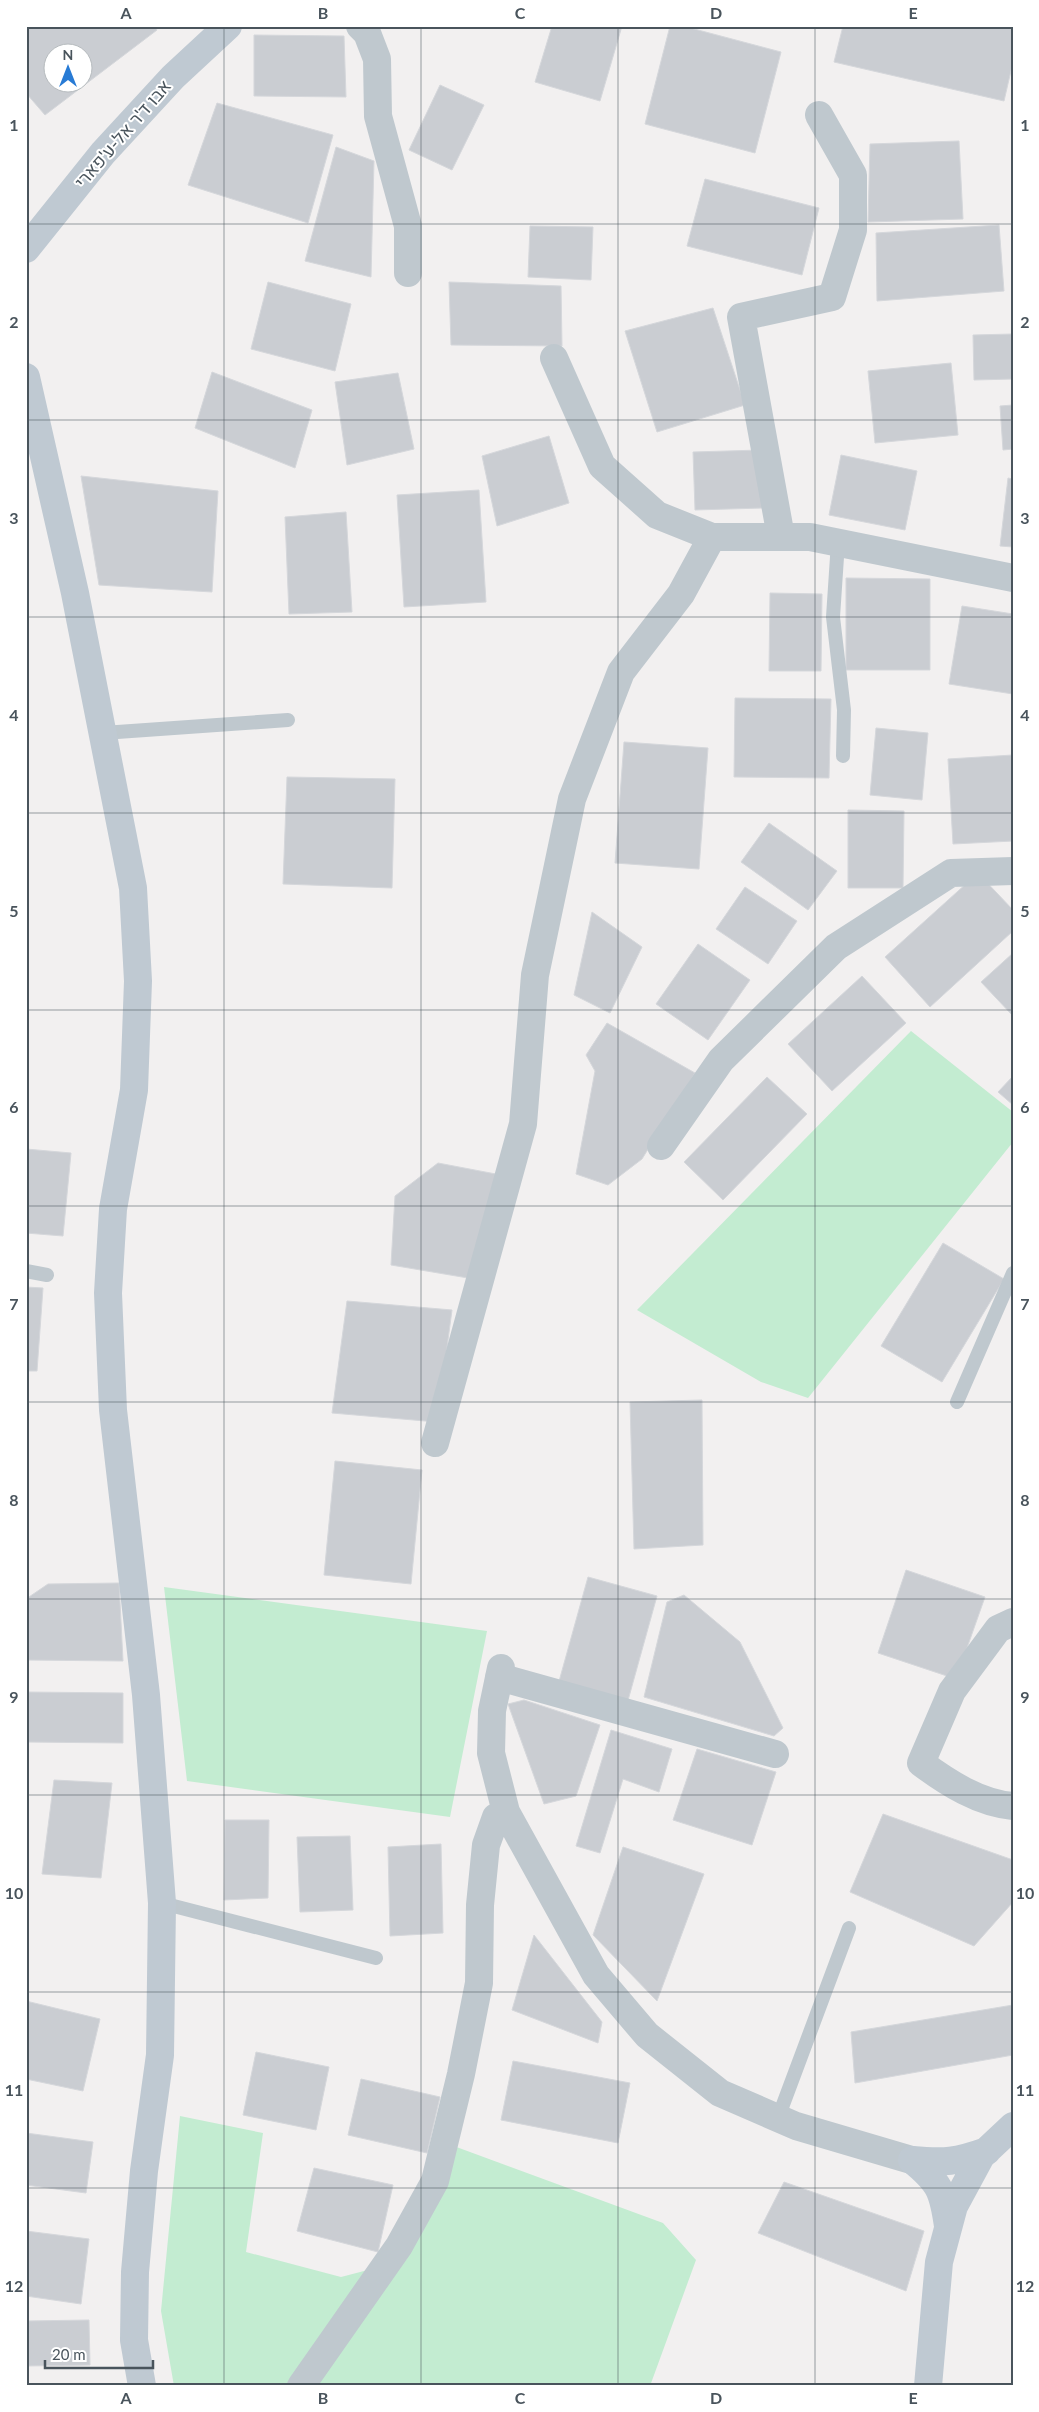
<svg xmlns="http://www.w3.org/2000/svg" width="1039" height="2412" viewBox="0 0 1039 2412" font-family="Lato,Heebo,sans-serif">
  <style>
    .green { fill: #c3ecd1 }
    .building { fill: #cacdd2; stroke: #d5d7db; fill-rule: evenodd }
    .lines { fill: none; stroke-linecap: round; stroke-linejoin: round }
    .lane { stroke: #bfc8ce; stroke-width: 14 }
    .street { stroke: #bfc8ce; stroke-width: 28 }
    .secondary { stroke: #bfc9d2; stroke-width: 28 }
    .grid { fill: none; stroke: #49545c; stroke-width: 1; stroke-opacity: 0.55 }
    .labels { text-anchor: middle; stroke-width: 4; stroke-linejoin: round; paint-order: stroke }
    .street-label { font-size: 18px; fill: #49545c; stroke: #fff }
    .neatline { fill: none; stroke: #49545c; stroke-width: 2 }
    .grid-label { font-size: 16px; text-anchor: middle; font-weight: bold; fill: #49545c }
  </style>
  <rect width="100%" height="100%" fill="#f2f0f0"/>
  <path class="green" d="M911 1031 1013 1112V1142L808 1398 761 1382 637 1310Z
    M164 1587 487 1631 450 1817 187 1781Z
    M180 2116 263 2133 246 2252 341 2277 406 2260 451 2145 663 2223 696 2260 650 2386H174L161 2311Z"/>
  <path class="building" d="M32 26H154L157 30 45 115 26 93V31ZM52 52H82V82H52Z
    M552 26H622L600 101 535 82Z
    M670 26H683L781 52 755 153 645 124Z
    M843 26H1013V62L1004 101 834 62Z
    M254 35 344 36 346 97 254 96Z
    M440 85 484 105 452 170 409 150Z
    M217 103 333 135 308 223 188 185Z
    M959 141 963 219 868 222 870 144Z
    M336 147 374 161 371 277 305 261Z
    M705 179 819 208 802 275 687 246Z
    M999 225 1004 291 877 301 876 233Z
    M530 226 593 227 591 280 528 277Z
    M268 282 351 304 335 371 251 349Z
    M449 282 561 286 562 346 451 345Z
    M713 308 745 405 657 432 625 331Z
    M1013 334V379L974 380 973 335Z
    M951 363 958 435 875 443 868 371Z
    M212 372 312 410 295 468 195 428Z
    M398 373 414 449 347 465 335 382Z
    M1013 405V449L1003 450 1000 406Z
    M549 436 569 503 497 526 482 456Z
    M761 450 763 508 695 510 693 452Z
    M841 455 917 471 905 530 829 515Z
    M81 476 218 491 212 592 99 585Z
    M1008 478 1013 479V547L1000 546Z
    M479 490 486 602 404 607 397 495Z
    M346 512 352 612 289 614 285 517Z
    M846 578 930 579V670H846Z
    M770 593 822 594 821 671H769Z
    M962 606 1013 614V694L949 684Z
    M735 698 831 699 829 778 734 777Z
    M876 728 928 733 922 800 870 795Z
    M624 742 708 748 699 869 615 863Z
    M1013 755V841L953 844 948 759Z
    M287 777 395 779 392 888 283 884Z
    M848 810 904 811 903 888H848Z
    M769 823 837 871 808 910 741 862Z
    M978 873 1013 910V931L930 1007 885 957Z
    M745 887 797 921 768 964 716 929Z
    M592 912 642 947 610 1013 574 995Z
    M698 944 750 980 708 1040 656 1004Z
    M1013 953V1016L981 982Z
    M862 976 906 1023 832 1091 788 1044Z
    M607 1023 695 1073 642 1159 608 1185 576 1174 595 1071 586 1055Z
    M1013 1076V1105L998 1092Z
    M767 1077 807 1114 723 1200 684 1162Z
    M26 1149 71 1153 63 1236 26 1233Z
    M438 1163 501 1175 468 1278 391 1265 395 1196Z
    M943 1243 1004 1279 942 1382 881 1346Z
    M26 1287 43 1288 37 1371H26Z
    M347 1301 452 1310 437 1422 332 1413Z
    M702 1400 703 1545 634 1549 630 1402Z
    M335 1461 422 1470 411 1584 324 1575Z
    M906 1570 985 1597 956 1679 878 1653Z
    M588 1577 657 1596 627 1704 558 1685Z
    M119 1583 123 1661 26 1660V1599L48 1584Z
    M684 1595 740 1642 783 1728 774 1736 644 1697 667 1602Z
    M26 1692 123 1693V1743L26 1742Z
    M524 1700 600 1725 576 1796 544 1804 508 1704Z
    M611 1730 672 1749 659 1792 623 1779 600 1853 576 1846Z
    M697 1749 776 1772 752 1845 673 1820Z
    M54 1780 112 1783 101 1878 42 1874Z
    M883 1814 1013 1860V1902L974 1946 850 1892Z
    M225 1820H269L268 1898 224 1900Z
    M350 1836 353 1910 300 1912 297 1837Z
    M441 1844 443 1933 390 1936 388 1847Z
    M623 1847 704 1874 657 2001 593 1935Z
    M534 1935 602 2022 598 2043 512 2010Z
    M26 2001 100 2019 83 2091 26 2079Z
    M1013 2005V2055L855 2083 851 2032Z
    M256 2052 329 2067 316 2130 243 2115Z
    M513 2061 630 2083 618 2143 501 2120Z
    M361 2079 440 2097 427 2153 348 2135Z
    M26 2133 93 2142 86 2193 26 2185Z
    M314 2168 393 2185 378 2252 297 2231Z
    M784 2182 924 2231 906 2291 758 2233Z
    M26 2231 89 2239 81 2304 26 2296Z
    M89 2320 90 2365 26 2366V2321Z"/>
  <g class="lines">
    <path class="lane" d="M838 542 833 617 844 710 843 756
      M103 733 288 720
      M26 1271 47 1275
      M957 1402 1013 1273
      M162 1903 376 1958
      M778 2118 849 1928"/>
    <path class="street" d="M360 26 367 33 377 59 378 116 408 226V273
      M554 358 602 466 657 515 712 537H810L1013 578
      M781 537 741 317 832 297 853 230V175L819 115
      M661 1146 721 1060 836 947 951 873 1013 871
      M435 1443 523 1124 535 975 572 799 621 672 681 594 712 537
      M1013 1622 998 1629 952 1691 921 1763C948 1783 979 1803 1013 1806
      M501 1668 492 1711 491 1753 506 1812 596 1975 647 2035 720 2093 796 2126 935 2167
      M499 1677 775 1754
      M301 2386 399 2246 435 2181 461 2074 479 1983 480 1905 486 1845 496 1817 506 1812"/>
    <path class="secondary" d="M26 249 103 153 173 77 228 26
      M26 377 75 593 133 888 138 981 134 1090 113 1209 108 1293 113 1410 146 1695 162 1903 160 2055 144 2171 135 2272 134 2340 142 2386
      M912 2160C940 2183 943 2191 948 2226
      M912 2160C945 2163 956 2162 987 2151
      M928 2386 939 2262 954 2206 981 2156 1013 2126"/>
  </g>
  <path class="grid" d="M224 26V2386M421 26V2386M618 26V2386M815 26V2386M26 224H1013M26 420H1013M26 617H1013M26 813H1013M26 1010H1013M26 1206H1013M26 1402H1013M26 1599H1013M26 1795H1013M26 1992H1013M26 2188H1013"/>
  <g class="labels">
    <g class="street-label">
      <text transform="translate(123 134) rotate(-49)" y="6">אבו ד'ר אל-ע'פארי</text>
    </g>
  </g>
  <rect width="1039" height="2412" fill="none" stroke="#ffffff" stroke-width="55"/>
  <g transform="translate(68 68)"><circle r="24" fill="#ffffff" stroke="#b6bbbe"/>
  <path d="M0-4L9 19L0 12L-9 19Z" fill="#287bd5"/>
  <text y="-8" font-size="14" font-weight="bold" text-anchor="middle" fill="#49545c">N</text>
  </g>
  <path d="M45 2360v8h108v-8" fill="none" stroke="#49545c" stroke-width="2.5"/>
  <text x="52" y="2360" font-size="15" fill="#49545c" stroke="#ffffff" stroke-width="4" paint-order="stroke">20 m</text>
  <rect x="28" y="28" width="984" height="2356" class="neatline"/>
  <g class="grid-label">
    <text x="126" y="19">A</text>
    <text x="323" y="19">B</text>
    <text x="520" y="19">C</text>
    <text x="716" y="19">D</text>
    <text x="913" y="19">E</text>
    <text x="14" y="131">1</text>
    <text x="1025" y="131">1</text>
    <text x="14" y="328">2</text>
    <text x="1025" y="328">2</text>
    <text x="14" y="524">3</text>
    <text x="1025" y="524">3</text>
    <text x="14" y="721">4</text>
    <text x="1025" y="721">4</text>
    <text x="14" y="917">5</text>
    <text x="1025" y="917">5</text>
    <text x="14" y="1113">6</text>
    <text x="1025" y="1113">6</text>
    <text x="14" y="1310">7</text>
    <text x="1025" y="1310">7</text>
    <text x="14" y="1506">8</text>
    <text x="1025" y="1506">8</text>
    <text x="14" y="1703">9</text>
    <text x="1025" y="1703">9</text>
    <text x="14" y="1899">10</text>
    <text x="1025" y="1899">10</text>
    <text x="14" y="2096">11</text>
    <text x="1025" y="2096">11</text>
    <text x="14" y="2292">12</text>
    <text x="1025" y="2292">12</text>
    <text x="126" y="2404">A</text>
    <text x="323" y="2404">B</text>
    <text x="520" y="2404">C</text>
    <text x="716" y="2404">D</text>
    <text x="913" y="2404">E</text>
  </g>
</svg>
